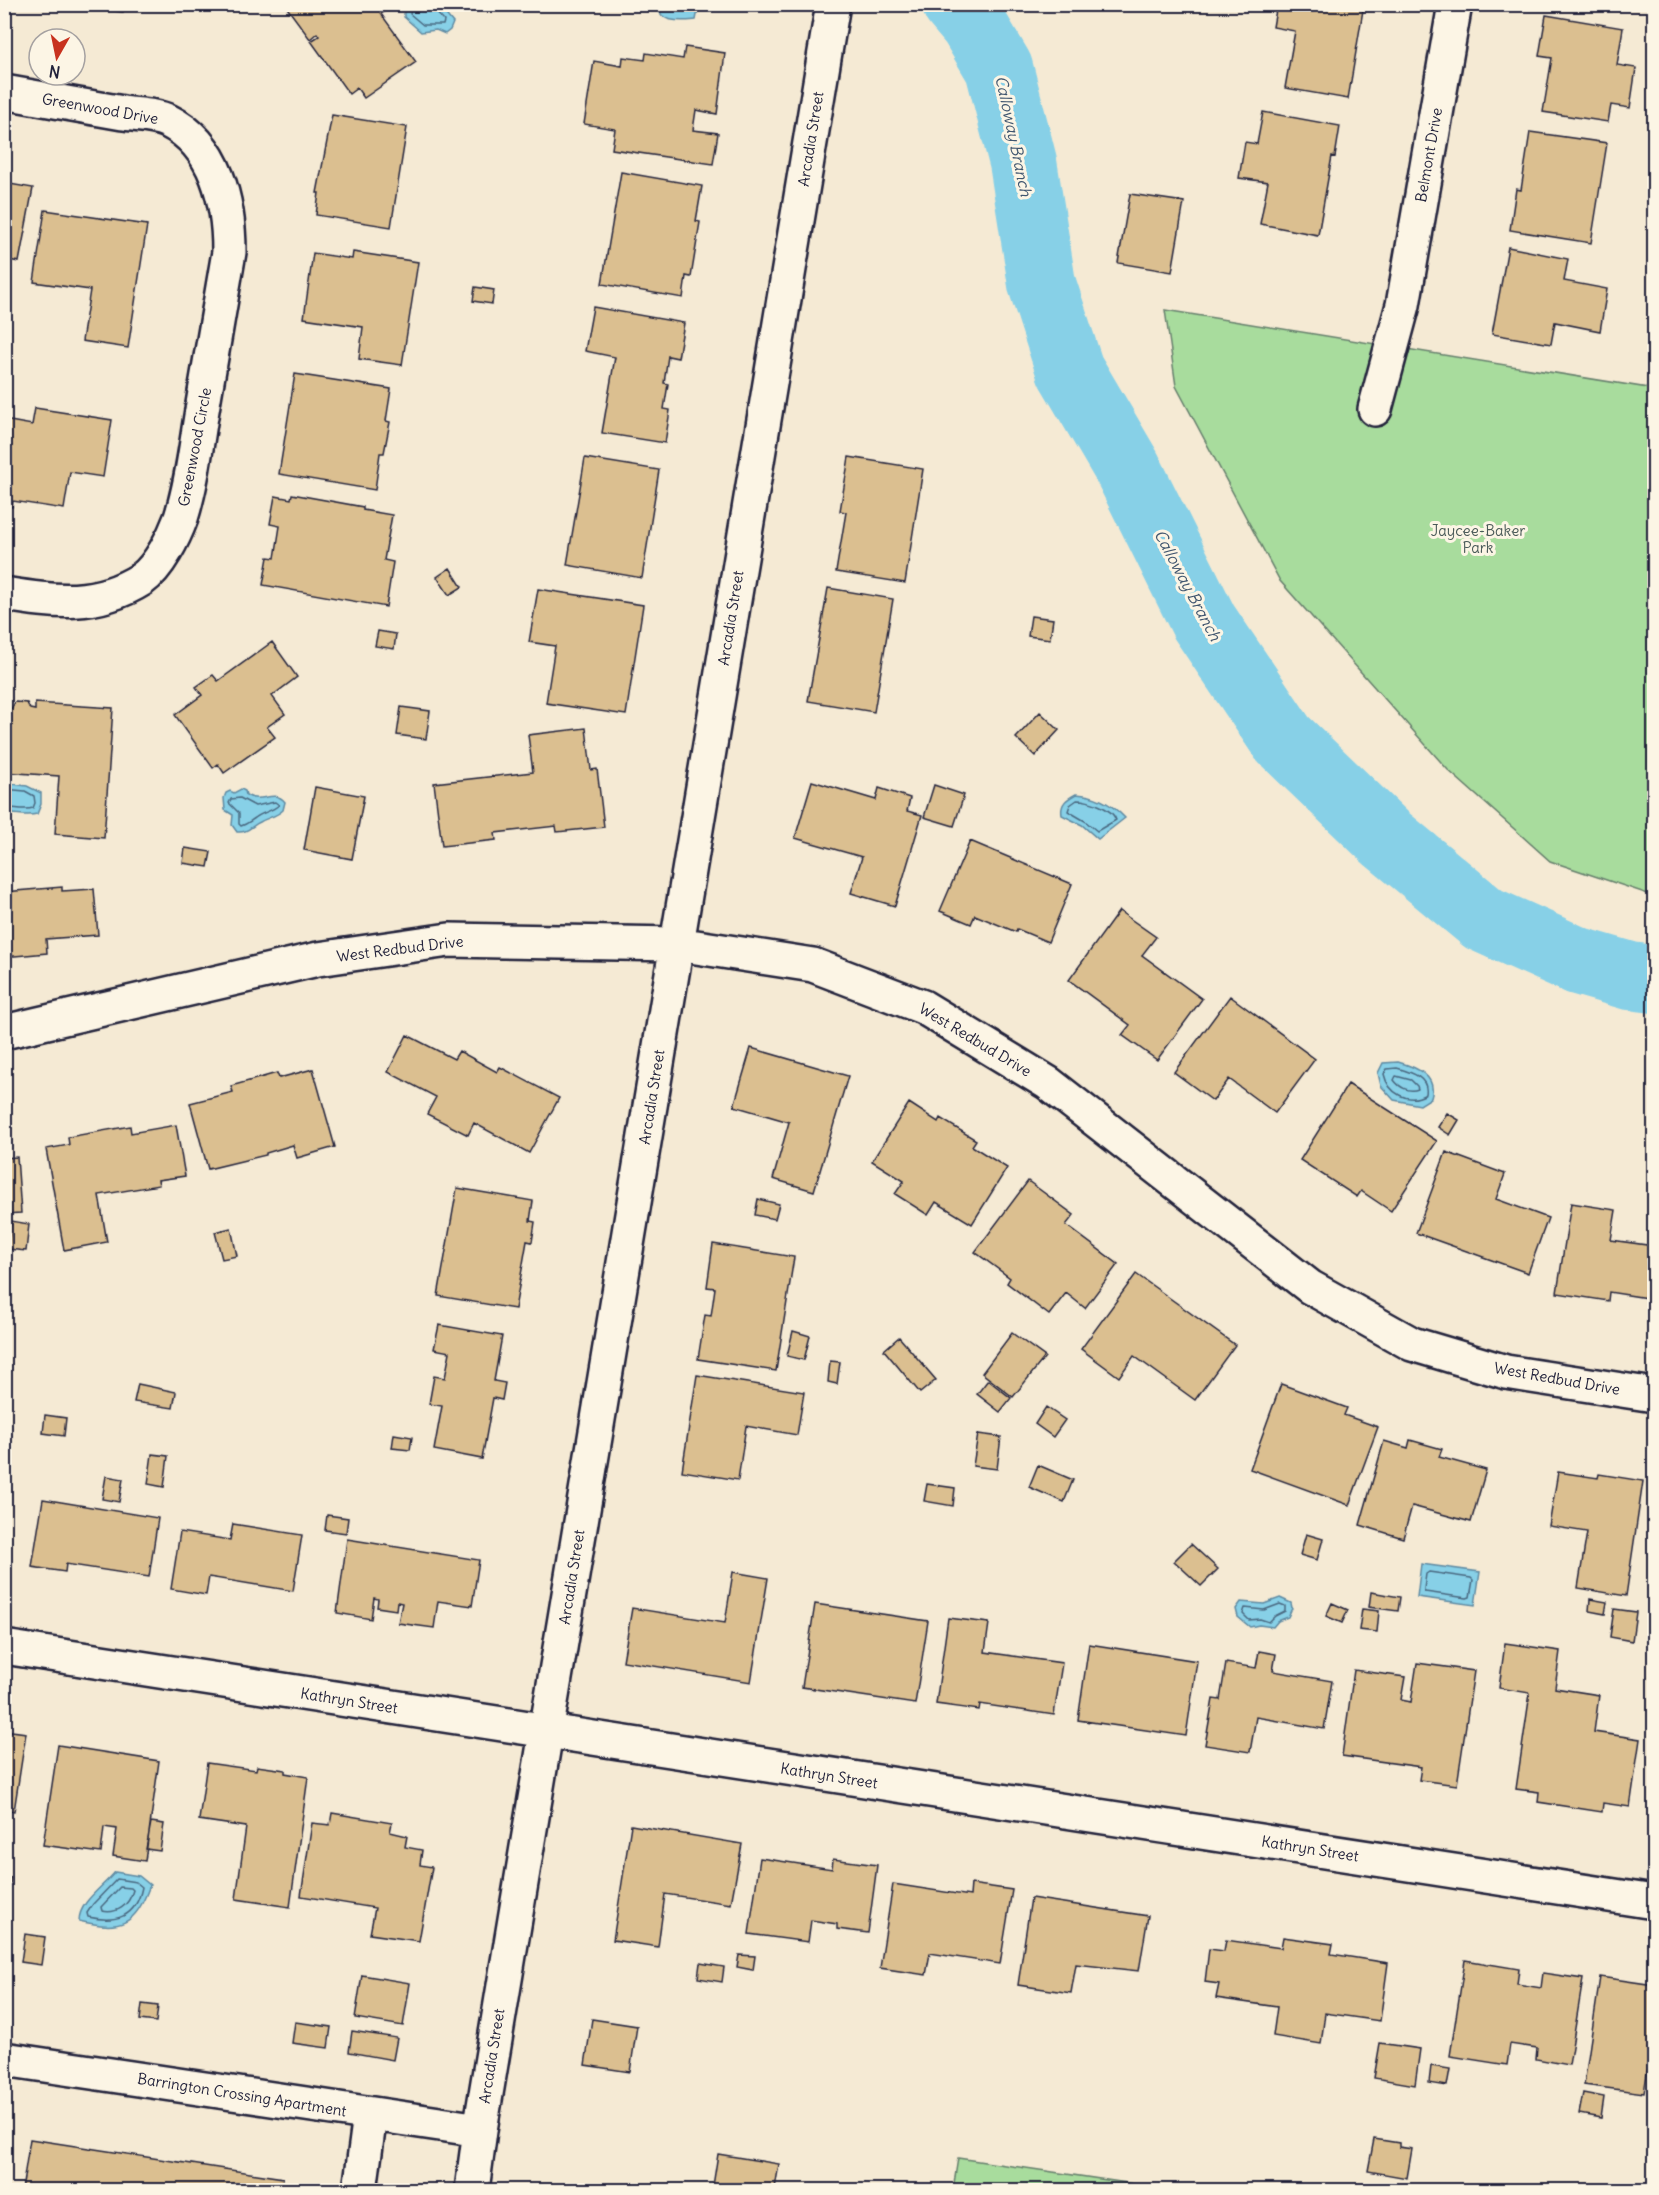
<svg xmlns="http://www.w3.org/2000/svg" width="1659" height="2195" viewBox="0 0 1659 2195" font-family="Delius,sans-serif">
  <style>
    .green { fill: #a8dc9d; stroke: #657f6c; stroke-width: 1.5 }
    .water { fill: #87d0e7; stroke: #5f8aa2; stroke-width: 1.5 }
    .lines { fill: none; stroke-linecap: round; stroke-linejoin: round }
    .shore { stroke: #4a6880; stroke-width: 1.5 }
    .river { stroke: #87d0e7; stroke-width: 68 }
    .building { fill: #dbbf90; stroke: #22223b; stroke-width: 1.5 }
    .minor-casing { stroke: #22223b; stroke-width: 38 }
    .minor { stroke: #fcf5e5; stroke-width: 33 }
    .labels { text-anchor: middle; stroke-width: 6; stroke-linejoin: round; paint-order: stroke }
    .street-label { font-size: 15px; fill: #22223b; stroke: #fcf5e5 }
    .park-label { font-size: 15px; fill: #4a5a58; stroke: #fcf5e5 }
    .water-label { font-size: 16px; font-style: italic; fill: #40566f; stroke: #fcf5e5 }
  </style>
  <rect width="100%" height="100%" fill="#f5ead4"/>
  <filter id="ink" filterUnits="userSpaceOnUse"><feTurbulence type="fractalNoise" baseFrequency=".0167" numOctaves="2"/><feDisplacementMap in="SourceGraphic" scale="12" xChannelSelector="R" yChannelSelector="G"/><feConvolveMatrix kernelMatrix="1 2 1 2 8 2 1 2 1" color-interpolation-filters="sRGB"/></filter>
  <g filter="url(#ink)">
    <path class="green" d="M1165 310 1654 389V896L1550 861 1448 770 1280 581 1176 386Z
      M958 2158 1140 2185 1139 2190H953Z"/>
    <path class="water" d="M409 5H438L453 23 450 30 445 34 436 30 421 32 404 17V8Z
      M659 5H699L696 20C683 21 657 24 659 5Z
      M5 783 27 786 41 793V804L37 814C26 817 16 813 5 814Z
      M241 789 245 791 246 795C262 805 273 788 285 802L283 810C276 817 268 817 260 822 251 826 248 833 237 832L232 825 233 815 225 810 224 798 226 793 230 791 234 793Z
      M1076 794C1095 795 1112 804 1125 818L1098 839 1082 825 1062 815C1060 803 1067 799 1076 794Z
      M1398 1062C1416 1067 1438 1076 1431 1098L1420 1105 1394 1100 1381 1086 1378 1073 1383 1063Z
      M1421 1564 1480 1572 1475 1605 1417 1597Z
      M1280 1598 1291 1603 1292 1608 1288 1617 1278 1621 1273 1627 1259 1625 1250 1627 1238 1617 1236 1609 1241 1602 1264 1604Z
      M115 1872 139 1876 150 1885C135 1926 121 1931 79 1921 79 1902 103 1887 115 1872Z"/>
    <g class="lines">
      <path class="shore" d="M412 4 410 14 423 25H443L444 21 434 10 433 4
        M4 789 25 791 34 796 35 803 33 808C25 811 13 807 4 808
        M240 798 255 806 275 802 279 805C271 812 262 812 255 818 250 821 247 824 241 826L239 824V813L229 803 231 799Z
        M1077 800C1089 800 1112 808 1116 820L1097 831 1085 821 1068 811 1070 805Z
        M1397 1068C1410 1072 1429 1077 1426 1094 1408 1105 1388 1093 1384 1074L1387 1069Z
        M1396 1076 1411 1080 1417 1086 1418 1089C1409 1093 1399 1087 1394 1080Z
        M1429 1572 1471 1578 1473 1580 1470 1597 1467 1598 1425 1592 1424 1589 1426 1574Z
        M1280 1604 1285 1606V1611L1275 1616 1269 1622 1260 1619 1249 1620 1243 1614 1245 1608 1264 1610Z
        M117 1879 136 1882 142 1887C136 1918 116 1923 88 1917L87 1913 93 1904Z
        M120 1887 131 1888 133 1890C129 1906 117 1914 102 1911L101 1907Z"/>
      <path class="river" d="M956 4 973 24 999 68 1023 162 1042 284 1070 370 1127 467 1204 622 1283 739 1386 838 1484 919 1578 961 1630 976 1654 979"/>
    </g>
    <path class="building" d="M79 4H124L123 12 83 8V5Z
      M385 4 388 9 381 14 416 62 364 98 357 88 349 94 311 41 319 36 317 33 310 39 285 5Z
      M1277 4H1364L1348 99 1285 88 1295 31 1273 27Z
      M1546 15 1623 28 1617 65 1636 68 1630 108 1611 105 1608 122 1543 112 1552 58 1539 56Z
      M685 47 725 53 717 114 696 110 693 130 718 133 713 164 612 149 615 129 584 124 594 61 622 66 623 57 645 60 646 53 683 59Z
      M1263 112 1340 126 1335 157 1332 156 1318 235 1260 224 1268 182 1239 178 1245 142 1257 144Z
      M332 115 407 127 391 227 316 215 319 193H317Z
      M1530 132 1607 143 1591 243 1510 230 1516 189 1521 190Z
      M621 172 702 186 696 221 700 222 691 277 686 276 683 298 602 284Z
      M4 183 33 188 19 262 4 259Z
      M1130 194 1184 202 1172 272 1118 263Z
      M45 210 147 225 128 348 82 341 90 290 34 282Z
      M1508 247 1568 259 1564 281 1607 289 1600 331 1555 322 1551 344 1492 334Z
      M353 252 418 262 402 365 359 359 363 327 304 318 313 253 352 259Z
      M475 287 494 290 492 304 473 301Z
      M593 307 684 323 678 358 668 356 664 383 668 384 664 409 670 410 665 443 602 433 615 357 585 351Z
      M295 374 391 389 386 421 390 422 384 453H380L375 490 279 474Z
      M35 408 112 420 103 477 70 472 64 509 13 501 12 507 4 506V420L32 425Z
      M849 457 923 469 905 583 836 572 846 512 840 511Z
      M585 458 659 470 642 578 567 565Z
      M292 494 363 507V510L392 515 384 560 393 562 386 607 263 585 268 557 275 558 280 526 270 524 275 496 291 499Z
      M450 568 462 587 449 595 437 577Z
      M828 588 893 599 874 712 808 701Z
      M538 589 643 605 626 715 546 703 555 646 529 642Z
      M1031 616 1053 619 1050 639 1028 636Z
      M378 631 396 634 394 649 375 646Z
      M272 642 297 677 272 696 285 714 267 727 275 737 224 773 218 764 213 768 175 715 202 695 196 687 213 675 218 681Z
      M15 702 27 703 30 709 35 710V703L113 708 104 838 55 834 59 776 4 772V708L11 709Z
      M401 707 430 711 426 739 397 735Z
      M1040 712 1059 730 1035 756 1016 738Z
      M586 728 591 770 597 769 604 827 557 832 556 826 495 833 496 840 442 846 434 783 533 772 528 735Z
      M812 781 876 800 879 788 910 798 907 811 922 815 895 906 851 893 862 857 795 838Z
      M934 785 964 795 954 826 924 817Z
      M315 787 364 796 352 859 304 850Z
      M970 841 1072 884 1048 942 1017 929 1016 932 975 915 971 924 940 911Z
      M185 848 211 852 208 867 183 863Z
      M62 887V891L94 889 98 935 46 939 47 953 4 957V892Z
      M1119 911 1156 937 1142 955 1202 999 1157 1060 1122 1035 1130 1025 1069 980Z
      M1230 996 1315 1059 1275 1113 1229 1079 1213 1101 1174 1072Z
      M407 1035 454 1059 459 1051 497 1072 500 1067 559 1098 529 1153 474 1123 468 1135 427 1114 436 1097 388 1072Z
      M751 1048 848 1076 814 1191 773 1179 789 1122 734 1106Z
      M313 1069 335 1147 297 1158 293 1145 266 1153V1155L208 1169 190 1103 233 1092 231 1086 277 1073 279 1078Z
      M1348 1084 1437 1141 1391 1211 1361 1191 1357 1197 1300 1160Z
      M909 1103 938 1122 940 1118 976 1140 972 1146 1007 1168 972 1224 936 1202 928 1215 895 1194 904 1181 872 1161Z
      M1447 1113 1459 1120 1450 1135 1438 1127Z
      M176 1125 185 1176 158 1180 159 1185 99 1195 107 1242 64 1250 46 1149 69 1145 68 1137 130 1126 131 1133Z
      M1446 1152 1505 1174 1496 1199 1548 1218 1528 1273 1416 1233Z
      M17 1157 21 1213 4 1214V1158Z
      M1028 1181 1074 1215 1066 1225 1118 1264 1085 1308 1066 1293 1049 1315 1007 1283 1010 1278 975 1252Z
      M457 1188 533 1201 530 1221 535 1222 532 1242 527 1241 515 1309 438 1296Z
      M758 1199 779 1204 775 1219 755 1215Z
      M1571 1203 1616 1210 1611 1240 1654 1246V1299L1609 1292 1608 1301 1557 1293Z
      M11 1221 29 1224 26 1251 8 1249Z
      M231 1228 237 1256 222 1259 215 1232Z
      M713 1244 794 1257 776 1371 698 1359 705 1315 711 1316 715 1288 707 1287Z
      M1136 1274 1235 1345 1195 1400 1134 1356 1119 1377 1081 1349Z
      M439 1325 502 1336 494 1381 505 1383 502 1400 493 1398 482 1459 434 1450 442 1406 429 1404 434 1376 445 1378 450 1352 434 1349Z
      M793 1331 810 1336 804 1360 787 1356Z
      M1012 1333 1045 1357 1013 1397 982 1373Z
      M899 1337 936 1380 920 1393 884 1350Z
      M830 1361 840 1362 837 1384 828 1382Z
      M697 1375 804 1392 797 1435 746 1426 738 1480 682 1471Z
      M988 1380 1011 1398 1000 1412 977 1394Z
      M138 1384 176 1392 173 1408 134 1402Z
      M1281 1384 1347 1408 1344 1415 1378 1427 1349 1505 1250 1469Z
      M1046 1407 1065 1420 1053 1437 1035 1424Z
      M45 1415 66 1418 64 1436 43 1433Z
      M394 1434 412 1437 410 1450 392 1448Z
      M978 1434 1001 1437 997 1469 973 1466Z
      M1410 1440 1442 1449 1439 1457 1486 1470 1471 1522 1412 1506 1403 1538 1360 1525 1384 1441 1408 1448Z
      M152 1454 168 1456 164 1487 148 1484Z
      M1038 1465 1073 1480 1064 1502 1029 1487Z
      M1558 1472 1598 1478 1599 1474 1643 1481 1626 1596 1578 1588 1587 1532 1549 1526Z
      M106 1476 123 1479 119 1502 102 1499Z
      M927 1484 955 1488 953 1506 924 1501Z
      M43 1499 158 1518 149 1577 66 1564 65 1572 32 1567Z
      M327 1515 348 1518 346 1533 325 1530Z
      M233 1524 302 1535 293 1591 209 1577 206 1595 171 1589 180 1532 230 1540Z
      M1306 1534 1323 1539 1317 1560 1300 1555Z
      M347 1539 479 1560 472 1606 438 1601 434 1628 398 1623 402 1603 397 1602 396 1610 377 1607 378 1599 374 1598 371 1619 337 1613Z
      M1191 1544 1218 1569 1201 1586 1174 1561Z
      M733 1572 768 1578 751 1682 623 1661 632 1608 725 1623Z
      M1371 1592 1400 1597 1398 1611 1369 1607Z
      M1590 1599 1607 1602 1605 1614 1589 1611Z
      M1332 1603 1348 1610 1342 1623 1326 1616Z
      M815 1604 928 1621 915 1704 802 1687Z
      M1362 1609 1379 1611 1377 1632 1359 1630Z
      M1614 1609 1636 1612 1632 1641 1610 1637Z
      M948 1618 989 1623 985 1652 1062 1663 1054 1715 980 1704 979 1710 936 1704Z
      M1505 1643 1560 1651 1555 1688 1599 1695 1594 1732 1640 1739 1630 1807 1603 1803 1602 1812 1538 1802 1539 1792 1516 1789 1530 1693 1499 1688Z
      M1089 1644 1197 1661 1186 1736 1078 1720Z
      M1259 1651 1276 1654 1273 1671 1332 1681 1324 1729 1256 1717 1250 1752 1205 1745 1213 1699 1220 1700 1226 1663 1256 1668Z
      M1417 1663 1474 1671 1457 1785 1419 1780 1421 1767 1342 1756 1354 1670 1405 1677 1401 1700 1411 1702Z
      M4 1730 26 1733 14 1811 4 1810Z
      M58 1745 159 1761 145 1861 113 1856 117 1829 104 1827 101 1853 43 1845Z
      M207 1763 256 1770 257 1766 285 1770V1773L308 1777 290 1907 236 1899 246 1827 199 1820Z
      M332 1813 392 1823 390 1832 407 1836 405 1847 422 1850 420 1865 432 1867 419 1941 370 1934 375 1908 301 1896 312 1823 330 1825Z
      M151 1822 164 1824 160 1851 146 1849Z
      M631 1825 742 1844 731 1904 665 1894 658 1947 613 1940Z
      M760 1858 832 1869 833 1859 877 1865 868 1933 837 1929V1924L811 1920 808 1942 749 1934Z
      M4 1877 11 1878 4 1919Z
      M893 1884 970 1896 971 1884 1012 1890 1000 1964 930 1953 926 1975 880 1968Z
      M1031 1898 1148 1916 1139 1971 1076 1964 1071 1993 1018 1985Z
      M25 1934 45 1937 41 1965 21 1962Z
      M1283 1937 1333 1944 1331 1954 1388 1963 1380 2021 1325 2013 1321 2044 1273 2036 1277 2007 1216 1998 1219 1984 1205 1982 1209 1949 1224 1951 1226 1940 1281 1948Z
      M739 1955 755 1956 753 1970 737 1967Z
      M1465 1960 1519 1969 1517 1984 1541 1988 1543 1973 1583 1979 1569 2065 1536 2059 1537 2048 1510 2044 1507 2065 1450 2056Z
      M700 1963 724 1967 722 1982 698 1978Z
      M362 1975 410 1983 403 2026 355 2018Z
      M1600 1977 1654 1985V2049L1651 2048 1644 2093 1584 2085Z
      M142 2004 158 2006 156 2022 140 2020Z
      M592 2019 637 2026 630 2072 585 2065Z
      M295 2022 331 2027 328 2048 292 2043Z
      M352 2031 397 2038 393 2060 349 2052Z
      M1380 2043 1420 2049 1415 2085 1374 2078Z
      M1431 2066 1450 2069 1447 2086 1429 2083Z
      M1583 2093 1604 2097 1601 2118 1579 2114Z
      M30 2139 283 2178 281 2190H22Z
      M1374 2139 1399 2143V2147L1412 2149 1407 2178 1368 2171Z
      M718 2154 779 2164 775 2188 760 2185 759 2190H718L719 2187 713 2186Z"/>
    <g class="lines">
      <g class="minor-casing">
        <path id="minor" d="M4 92C44 99 83 106 123 113 137 115 156 115 168 121 217 145 229 203 229 252 220 305 211 358 202 410 196 446 192 483 181 518 174 537 159 567 142 579 96 608 55 602 4 594
          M1375 409 1403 305 1455 4
          M4 1032 318 959 449 940 677 944 813 965 923 1007 1048 1083 1310 1287 1412 1344 1506 1372 1654 1395
          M4 1647 1654 1902
          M4 2059 480 2130
          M360 2190 370 2115
          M472 2190 480 2130 833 4"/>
      </g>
      <use href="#minor" class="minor"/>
    </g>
  </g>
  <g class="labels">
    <g class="street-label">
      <text transform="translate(100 109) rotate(10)" y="5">Greenwood Drive</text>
      <text transform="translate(811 139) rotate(-81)" y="5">Arcadia Street</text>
      <text transform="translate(1429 155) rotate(-80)" y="5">Belmont Drive</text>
      <text transform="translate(195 447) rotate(-79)" y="5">Greenwood Circle</text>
      <text transform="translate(731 618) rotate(-81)" y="5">Arcadia Street</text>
      <text transform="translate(400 949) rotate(-7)" y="5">West Redbud Drive</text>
      <text transform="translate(975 1040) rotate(31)" y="5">West Redbud Drive</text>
      <text transform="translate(652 1097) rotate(-81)" y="5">Arcadia Street</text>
      <text transform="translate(1557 1379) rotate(10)" y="5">West Redbud Drive</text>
      <text transform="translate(572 1577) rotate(-81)" y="5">Arcadia Street</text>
      <text transform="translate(349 1701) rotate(9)" y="5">Kathryn Street</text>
      <text transform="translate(829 1776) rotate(9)" y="5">Kathryn Street</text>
      <text transform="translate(1310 1849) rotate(9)" y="5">Kathryn Street</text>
      <text transform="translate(492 2056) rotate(-81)" y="5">Arcadia Street</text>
      <text transform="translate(242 2095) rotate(9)" y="5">Barrington Crossing Apartment</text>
    </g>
    <g class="park-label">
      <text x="1478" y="536">Jaycee-Baker<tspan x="1478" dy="17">Park</tspan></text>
    </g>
    <g class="water-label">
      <text transform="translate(1014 136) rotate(78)" y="6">Calloway Branch</text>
      <text transform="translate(1188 585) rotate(62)" y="6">Calloway Branch</text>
    </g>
  </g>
  <rect width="1659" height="2195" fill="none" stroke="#fcf5e5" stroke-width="24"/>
  <rect x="12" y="12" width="1635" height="2171" fill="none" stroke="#22223b" stroke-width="2" filter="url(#ink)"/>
  <g transform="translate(57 57) rotate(189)"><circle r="28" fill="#fcf5e5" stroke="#a5a1a1" stroke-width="1.5"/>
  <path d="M0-4.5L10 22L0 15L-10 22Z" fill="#c8321e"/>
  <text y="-9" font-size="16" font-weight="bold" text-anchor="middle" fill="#22223b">N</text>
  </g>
</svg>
